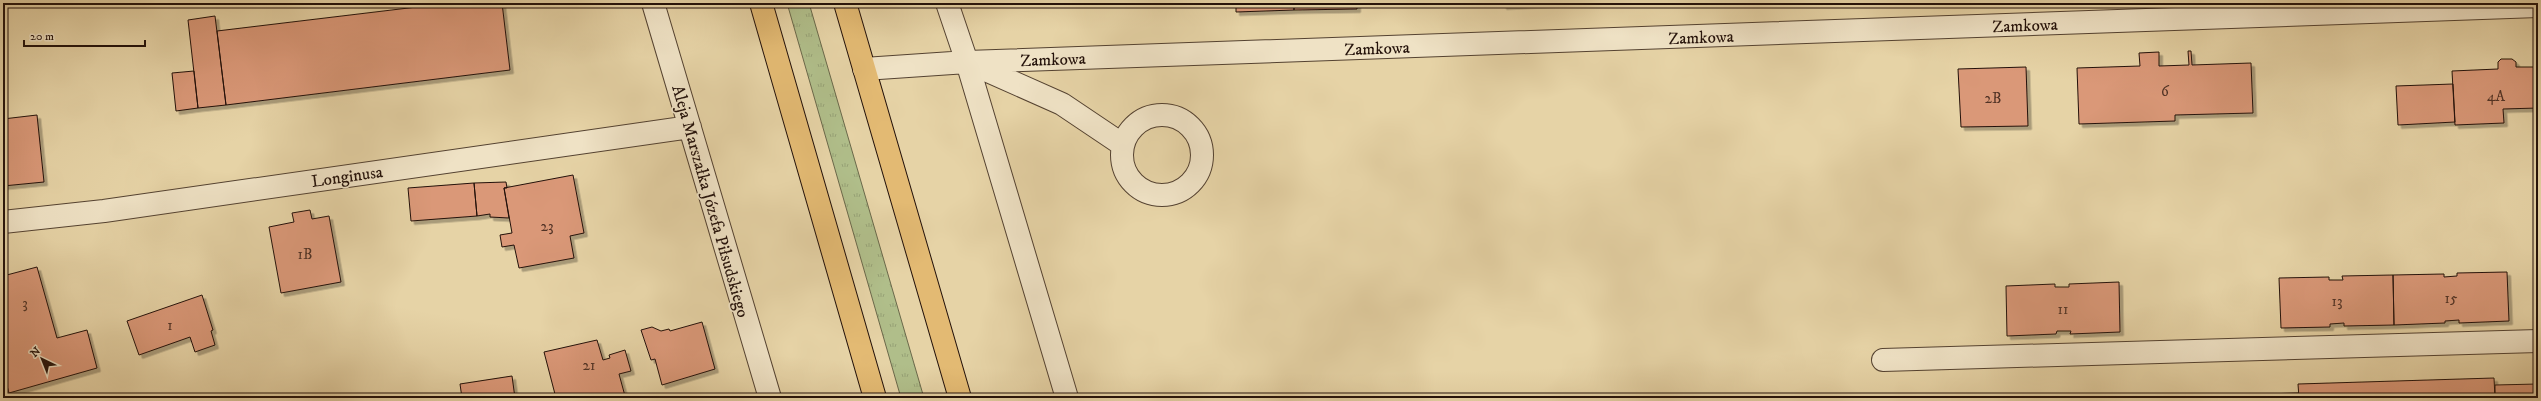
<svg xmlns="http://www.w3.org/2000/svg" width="2541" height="401" viewBox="0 0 2541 401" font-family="'IM FELL DW Pica',serif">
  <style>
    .grass { fill: url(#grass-tufts); stroke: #6a684a }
    .building { fill: #da9878; stroke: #23110a; filter: url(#shadow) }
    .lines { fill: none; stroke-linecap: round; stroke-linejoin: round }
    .minor-casing { stroke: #544231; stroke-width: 24 }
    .major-casing { stroke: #23110a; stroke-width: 24 }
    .minor { stroke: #efe2c5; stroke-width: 22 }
    .major { stroke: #e3ba73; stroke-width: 22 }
    .labels { text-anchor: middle; stroke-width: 3.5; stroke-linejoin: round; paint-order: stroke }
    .number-label { font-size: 15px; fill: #513326 }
    .street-label { font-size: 17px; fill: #23110a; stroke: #efe2c5 }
  </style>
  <defs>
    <pattern id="grass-tufts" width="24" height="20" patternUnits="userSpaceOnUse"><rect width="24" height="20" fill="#b0be8a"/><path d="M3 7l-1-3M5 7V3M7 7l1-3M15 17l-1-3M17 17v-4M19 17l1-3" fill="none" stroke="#97a276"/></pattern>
    <filter id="shadow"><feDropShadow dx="3.5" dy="3.5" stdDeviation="0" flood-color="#0004"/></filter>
  </defs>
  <rect width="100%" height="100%" fill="#e6d3a6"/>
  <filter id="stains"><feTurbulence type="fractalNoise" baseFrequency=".005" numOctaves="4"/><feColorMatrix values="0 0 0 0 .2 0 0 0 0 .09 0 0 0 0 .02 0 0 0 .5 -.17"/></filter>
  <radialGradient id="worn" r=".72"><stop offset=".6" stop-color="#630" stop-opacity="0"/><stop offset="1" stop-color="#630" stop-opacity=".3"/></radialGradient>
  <path class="grass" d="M787 3H809L924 398H901Z"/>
  <path class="building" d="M450 3H502L510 70 226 105 217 31Z
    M1236 3H1294V10L1236 12Z
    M1294 3H1357V9L1294 10Z
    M1503 3H1564L1503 6Z
    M215 16 226 105 198 108 188 20Z
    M2188 51H2191L2192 65 2251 63 2253 113 2175 115V121L2079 124 2077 68 2140 66 2139 53 2159 52V66L2189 65Z
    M2501 59H2512L2516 62V67H2538V108L2503 109 2504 123 2455 125 2452 71 2498 69V62Z
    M2026 67 2028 126 1961 127 1958 69Z
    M194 71 198 108 176 111 172 73Z
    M2453 84 2455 122 2398 125 2396 86Z
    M37 115 44 182 3 186V119Z
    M573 175 584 233 570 236 574 258 519 268 514 245 502 247 500 235 512 233 504 188Z
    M506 182 507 188H504L509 218 490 217V214L477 216 474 183Z
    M474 183 477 216 411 221 408 188Z
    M310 210 312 219 329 216 341 282 281 293 269 227 294 222 292 213Z
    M37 267 57 338 87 330 97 368 9 393 3 371V276Z
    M2507 272 2509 321 2459 323V320L2445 321V323L2394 325 2393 275 2444 274V277L2457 276V273Z
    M2393 275 2394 325 2344 326V323L2330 324V327L2281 328 2279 278 2329 277V280H2343L2342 276Z
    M2119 282 2120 332 2070 334 2071 331H2057L2056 334 2007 336 2006 286 2055 284V287H2069V284Z
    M202 295 213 330 211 331 215 345 195 352 190 337 139 355 127 321Z
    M702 322 715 369 662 385 655 359 651 360 641 330 652 327 661 331 669 329 670 331Z
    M597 340 603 360 610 358 609 355 625 350 631 371 619 374 625 396 616 398H556L544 352Z
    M512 376 515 398H462L460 384Z
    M2494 378 2495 398H2299L2298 384Z
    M2538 384V398H2495V385Z
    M2298 393 2299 398H2131Z"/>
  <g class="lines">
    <g class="minor-casing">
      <path id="minor" d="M653 3 770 398
        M947 3 967 62 1067 398
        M972 64 1062 104 1123 145
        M864 69 967 62 2538 6
        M1122 155a40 40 0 1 1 80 0a40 40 0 1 1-80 0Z
        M3 222 104 211 690 127
        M1883 360 2538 341"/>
    </g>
    <g class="major-casing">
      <path id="major" d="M761 3 875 398
        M845 3 960 398"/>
    </g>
    <use href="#minor" class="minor"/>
    <use href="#major" class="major"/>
  </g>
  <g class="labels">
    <g class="number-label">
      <text x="2165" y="96">6</text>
      <text x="2496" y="101">4A</text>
      <text x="1993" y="103">2B</text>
      <text x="547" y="231">23</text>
      <text x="305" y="259">1B</text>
      <text x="2451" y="303">15</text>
      <text x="2337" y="306">13</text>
      <text x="25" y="308">3</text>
      <text x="2063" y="314">11</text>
      <text x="170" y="330">1</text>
      <text x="589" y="370">21</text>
    </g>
    <g class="street-label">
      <text transform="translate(2025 25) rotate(-2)" y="6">Zamkowa</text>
      <text transform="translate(1701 37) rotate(-2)" y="6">Zamkowa</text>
      <text transform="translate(1377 48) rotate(-2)" y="6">Zamkowa</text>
      <text transform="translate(1053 59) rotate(-2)" y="6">Zamkowa</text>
      <text transform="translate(347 176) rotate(-8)" y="6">Longinusa</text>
      <text transform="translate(711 201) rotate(74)" y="6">Aleja Marszałka Józefa Piłsudskiego</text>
    </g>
  </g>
  <rect width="2541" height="401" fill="none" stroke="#e6d3a6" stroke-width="16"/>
  <rect x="4" y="4" width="2533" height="393" fill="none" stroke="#23110a" stroke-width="2"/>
  <rect x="8" y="8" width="2525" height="385" fill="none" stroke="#23110a"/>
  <g transform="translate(42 359) rotate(317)" stroke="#efe2c5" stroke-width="3" paint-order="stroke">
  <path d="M0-3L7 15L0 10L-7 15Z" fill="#23110a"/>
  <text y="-6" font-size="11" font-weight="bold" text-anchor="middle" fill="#23110a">N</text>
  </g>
  <path d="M24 40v6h121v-6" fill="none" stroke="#23110a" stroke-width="2"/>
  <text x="30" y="40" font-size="12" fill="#23110a" stroke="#efe2c5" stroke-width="3" paint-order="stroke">20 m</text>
  <rect width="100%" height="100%" filter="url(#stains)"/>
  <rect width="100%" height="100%" fill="url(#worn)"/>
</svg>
